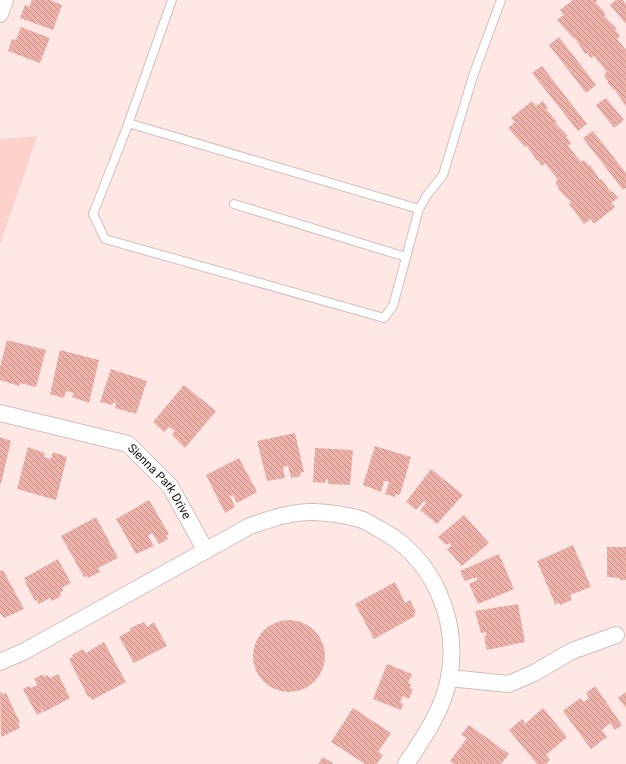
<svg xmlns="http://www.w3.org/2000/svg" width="626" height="764" viewBox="0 0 626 764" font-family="Roboto,sans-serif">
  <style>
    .green { fill: #fcd1cb }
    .building { fill: url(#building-back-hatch) }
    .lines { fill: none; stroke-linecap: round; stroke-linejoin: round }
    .service-casing { stroke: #d3bdba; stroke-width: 10 }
    .minor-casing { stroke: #d3bdba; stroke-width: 18 }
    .service { stroke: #fff; stroke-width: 8 }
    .minor { stroke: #fff; stroke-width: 16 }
    .labels { text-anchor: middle; stroke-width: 4; stroke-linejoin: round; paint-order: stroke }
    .street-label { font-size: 12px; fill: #1a1312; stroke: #fff }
  </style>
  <defs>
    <pattern id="building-back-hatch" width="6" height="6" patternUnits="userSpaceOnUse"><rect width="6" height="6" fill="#ebb0a7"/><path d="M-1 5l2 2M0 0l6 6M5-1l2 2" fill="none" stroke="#c9968f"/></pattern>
  </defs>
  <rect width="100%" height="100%" fill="#ffe8e4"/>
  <path class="green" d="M37 136 0 245V139Z"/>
  <path class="building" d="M32 0H50L62 5 53 30 20 18 25 5 29 7Z
    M573 0H598L595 2 606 14 604 16 617 29 615 30 620 36 617 39 626 50V106L615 90H614L607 82 608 81 604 75 607 72 594 56 591 58 587 53 585 54 575 38 574 39 557 20 564 15 560 10Z
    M616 0H623L626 4V24L610 5Z
    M21 27 50 38 40 63 8 51 12 39 16 40Z
    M559 37 596 85 586 93 549 45Z
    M542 66 587 124 578 131 532 73Z
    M606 98 624 120 614 128 596 105Z
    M532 101 536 106 543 101 548 108 546 109 557 122 555 123 568 136 566 137 571 143 568 146 581 162 584 160 589 166 590 165 600 180 601 179 611 192 612 191 618 198 611 203 615 207 594 224 591 219 584 224 569 204 571 202 558 189 559 188 555 182 558 180 545 163 542 166 538 160 537 161 527 146 525 147 508 128 515 122 511 118Z
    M593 131 626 173V188L623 190 583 138Z
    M7 340 46 350 36 387 20 383 19 386 0 380V367Z
    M60 350 99 360 89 403 72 397 74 393 66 391 64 398 50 394Z
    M111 369 147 381 136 414 115 408 116 403 114 402 112 405 100 402Z
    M184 385 216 411 185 448 172 435 175 431 169 427 164 432 153 422Z
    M295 433 304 472 300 473 301 476 291 478 288 466 283 467 285 478 267 481 257 441Z
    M0 437 11 441 1 484H0Z
    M375 446 411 457 400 495 396 494 395 497 385 494 389 482 384 481 381 492 363 485Z
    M28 447 45 453 44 457 51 459 53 452 67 457 56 500 17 489Z
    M315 448 353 450 350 485 328 484V479H326L325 483 313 482Z
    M239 458 257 492 237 503 233 495 230 496 235 507 225 513 206 475Z
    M431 469 463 495 437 524 420 510 426 503 424 501 416 510 406 502Z
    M149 500 169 534 166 536 168 539 159 544 152 533 148 536 154 546 136 554 116 519Z
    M464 515 489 543 462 566 447 549 451 546 450 543 446 545 438 537Z
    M96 517 118 558 98 568 100 572 88 578 87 576 84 577 61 536Z
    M573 545 591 587 570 595 572 600 560 605 559 603 555 604 537 561Z
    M607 547H626V580H620V578L607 577Z
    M499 554 514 589 478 604 469 584 477 580V577L465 581 460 571Z
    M58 559 71 583 62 588 63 591 60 593 61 596 52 601 50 598 39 604 37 600 35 601 25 582 26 581 24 578Z
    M3 570 24 609 4 618 0 613V571Z
    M395 582 405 603 410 600 416 612 414 613 415 616 374 639 355 604Z
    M518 604 525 642 487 650 484 637 486 636V632L481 633 475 611Z
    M253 656a36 36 0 1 1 72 0a36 36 0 1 1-72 0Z
    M144 622 147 627 154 622 167 646 134 663 119 637 131 630 130 628Z
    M104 642 126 682 92 700 90 696 88 697 69 659 73 657 72 655 83 649 86 653Z
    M387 664 412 674 408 683 411 684 410 688 413 689 409 699 403 696 400 702 403 704 401 710 373 699Z
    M43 674 44 677 48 675 50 678 58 674 70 698 44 712 41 707 42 712 37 715 23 689 29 686 31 688 37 685 34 679Z
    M595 686 622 725 615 730 610 723 602 730 607 737 591 749 563 711 580 698 584 702 589 698 586 693Z
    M2 692 3 695 6 693 20 723 18 724 20 728 1 737 0 693Z
    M626 692V708L618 698Z
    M353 708 391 733 378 752 383 755 377 764H365L331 742Z
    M543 708 567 737 546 755 550 760 546 764H537L509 730 522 719 526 725V723Z
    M469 725 509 754 501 764H454L450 761 467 738 461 735Z
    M323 757 334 764H318Z"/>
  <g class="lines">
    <g class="service-casing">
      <path id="service" d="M172 0 126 130 93 214 105 239 384 318 393 306 419 209 427 195 443 175 473 76 501 0
        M128 123 419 209
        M234 204 406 257"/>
    </g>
    <g class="minor-casing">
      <g id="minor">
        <path d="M0 14 5 0"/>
        <path id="s1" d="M0 413 128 444 170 486 206 551"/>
        <path d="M0 662 23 652 250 526C271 519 292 511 315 512 330 513 346 515 360 519 367 521 373 526 379 529 432 556 460 619 449 678 443 710 424 737 406 764"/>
        <path d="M449 678 509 684 534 673 572 651 616 635"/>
      </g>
    </g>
    <use href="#service" class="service"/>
    <use href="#minor" class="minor"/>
  </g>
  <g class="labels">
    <g class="street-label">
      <text dy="4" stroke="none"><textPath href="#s1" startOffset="181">Sienna Park Drive</textPath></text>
    </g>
  </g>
</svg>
